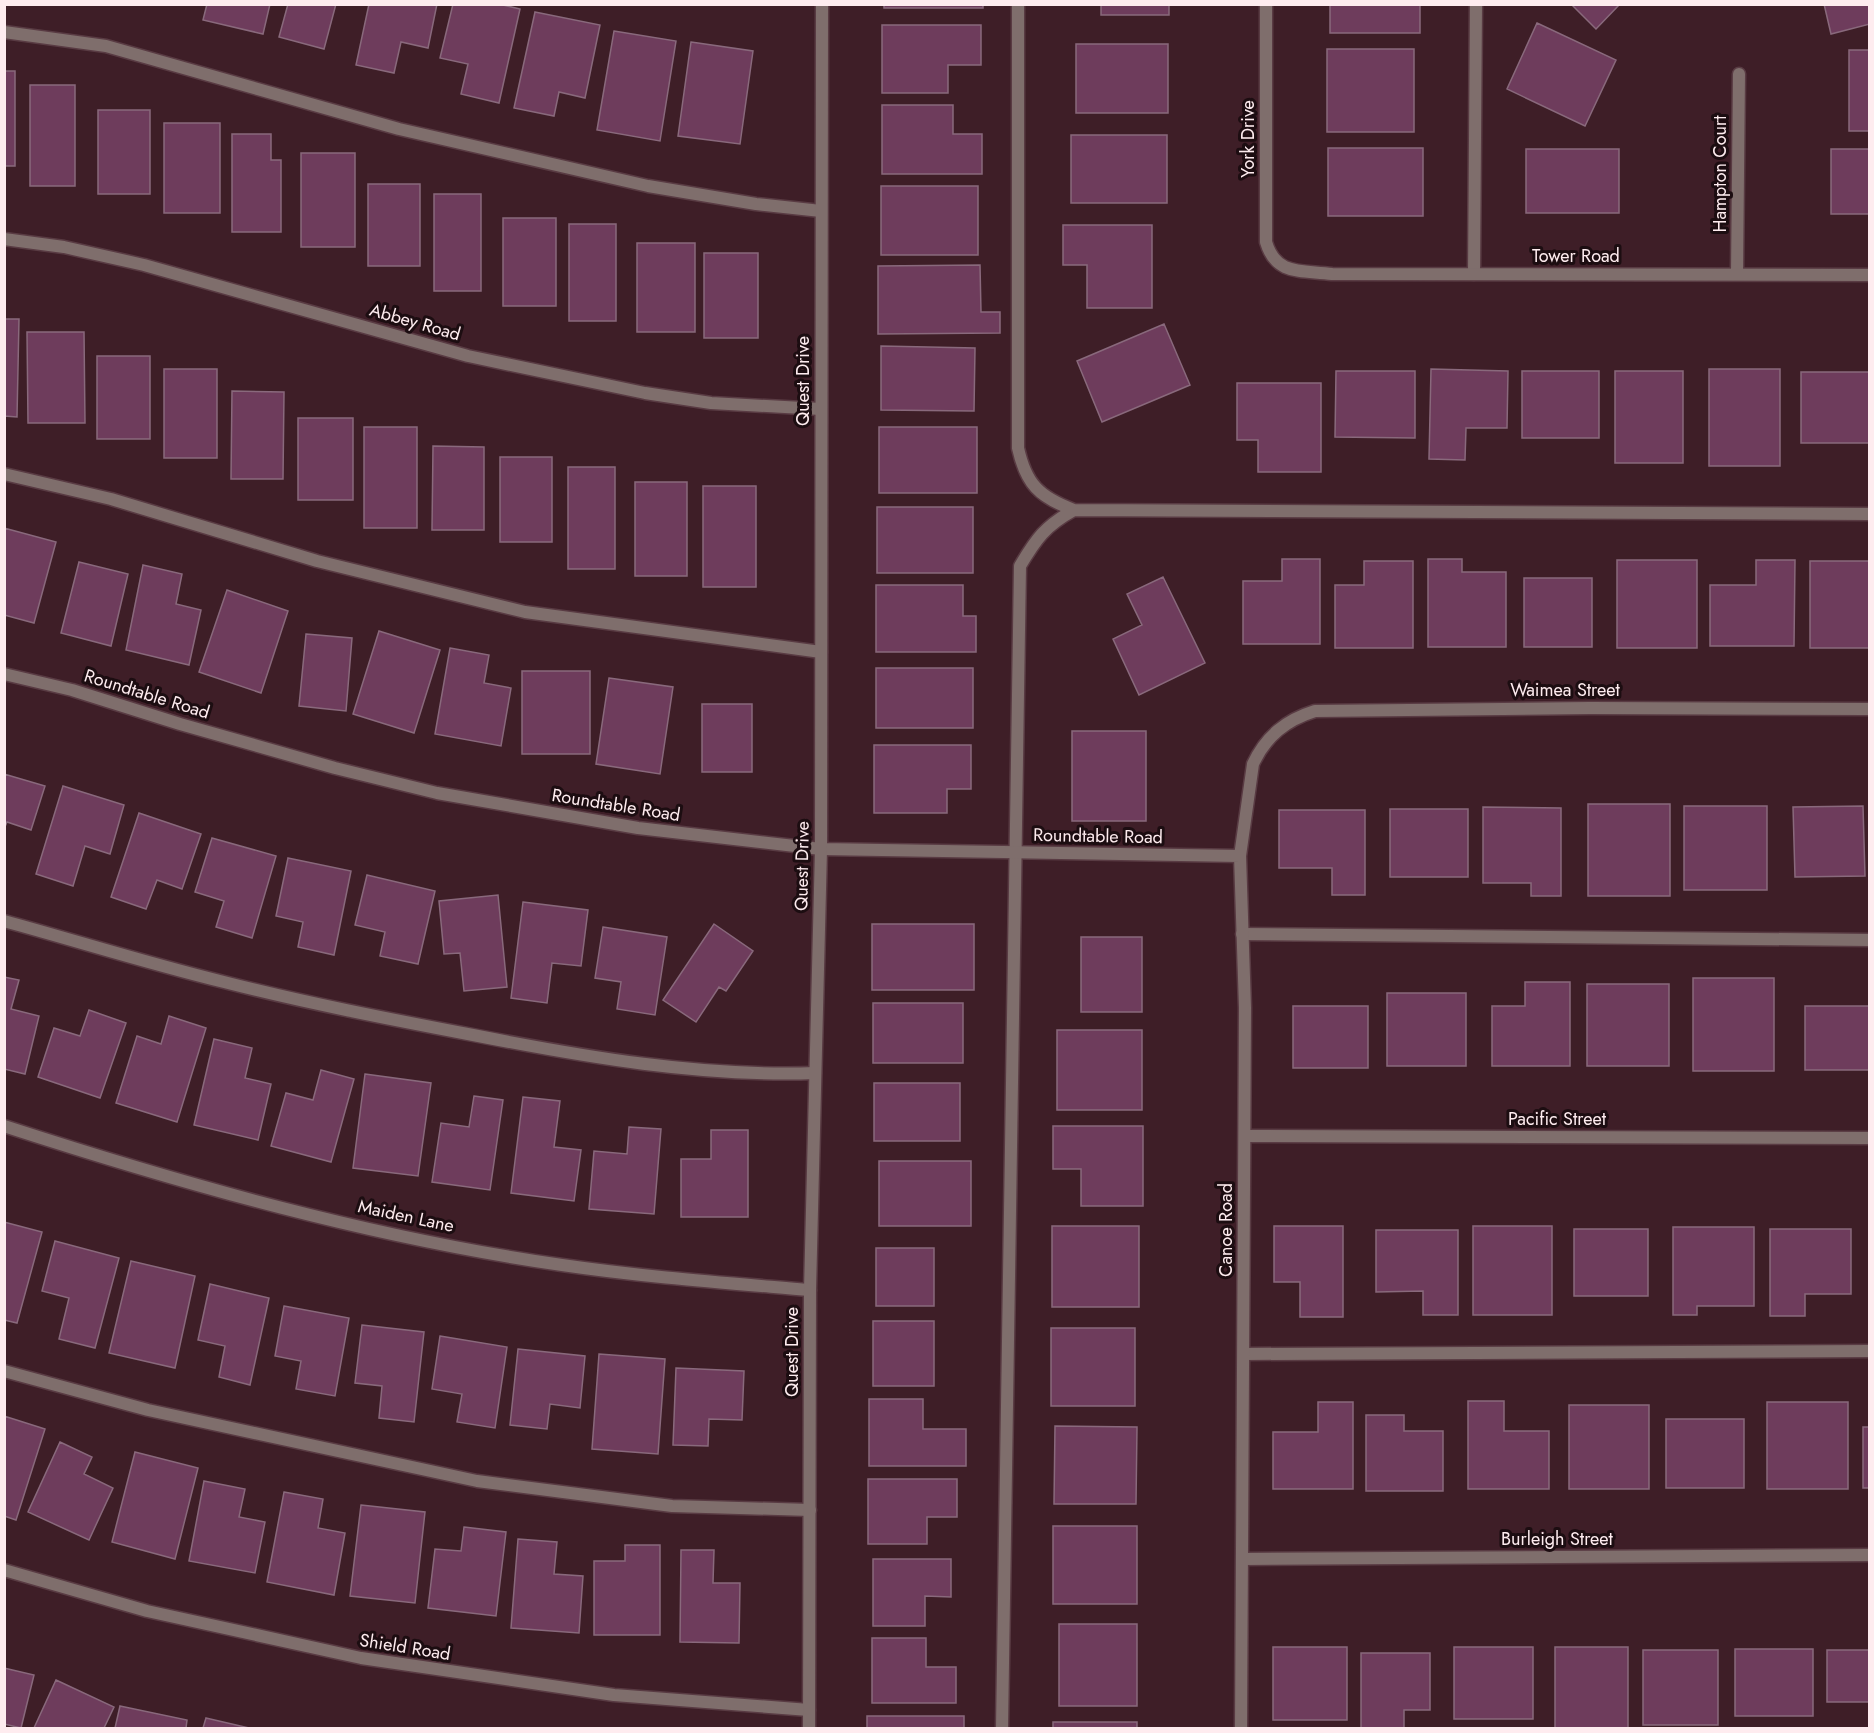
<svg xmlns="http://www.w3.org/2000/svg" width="1874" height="1733" viewBox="0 0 1874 1733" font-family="Jost,sans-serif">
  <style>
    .building { fill: #6e3c5c; stroke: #89697c; stroke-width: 1.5 }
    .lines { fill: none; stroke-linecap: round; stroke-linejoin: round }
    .service-casing { stroke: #593b43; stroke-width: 15 }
    .minor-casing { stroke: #593b43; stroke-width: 15 }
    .tertiary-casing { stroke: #593b43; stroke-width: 15 }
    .service { stroke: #7f6e6c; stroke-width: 12 }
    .minor { stroke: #7f6e6c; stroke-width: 12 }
    .tertiary { stroke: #7f6e6c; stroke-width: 12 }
    .labels { text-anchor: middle; stroke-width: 6; stroke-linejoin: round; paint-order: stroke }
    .street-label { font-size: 18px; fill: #feecef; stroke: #1c0d11 }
  </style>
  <rect width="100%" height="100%" fill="#3e1e27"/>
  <path class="building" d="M207 4H270L263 34 203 20Z
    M288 4H336L324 49 279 37Z
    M369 4H437L428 48 401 42 394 73 356 65Z
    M453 4H499L520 9 499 103 461 94 468 64 440 58Z
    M884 4H983V8H884Z
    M1101 4H1169V15H1101Z
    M1330 4H1420V33H1330Z
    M1571 4H1620L1596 29Z
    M1824 4H1870V24L1831 34Z
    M535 12 600 25 585 98 559 92 554 116 514 108Z
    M1537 23 1616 60 1585 126 1507 89Z
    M882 25H981V65H948V93H882Z
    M614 31 676 41 660 141 597 130Z
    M691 42 753 51 740 144 678 136Z
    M1076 44H1168V113H1076Z
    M1327 49H1414V132H1327Z
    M1849 50H1870V131H1849Z
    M4 71H15V166H4Z
    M30 85H75V186H30Z
    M882 105H953V134H982V174H882Z
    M98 110H150V194H98Z
    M164 123H220V213H164Z
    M232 134H271V160H281V232H232Z
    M1071 135H1167V203H1071Z
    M1328 148H1423V216H1328Z
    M1526 149H1619V213H1526Z
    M1831 149H1870V214H1831Z
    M301 153H355V247H301Z
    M368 184H420V266H368Z
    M881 186H978V255H881Z
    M434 194H481V291H434Z
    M503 218H556V306H503Z
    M569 224H616V321H569Z
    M1063 225H1152V308H1087V265H1063Z
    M637 243H695V332H637Z
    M704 253H758V338H704Z
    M980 265 981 312H1000V333L878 334V266Z
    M4 319H19L17 417 4 416Z
    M1164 324 1190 385 1102 422 1077 361Z
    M27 332H84L85 423H28Z
    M881 346 975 348 974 411 881 410Z
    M97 356H150V439H97Z
    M164 369H217V458H164Z
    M1431 369 1508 371 1507 428H1466L1465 460 1429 459Z
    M1709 369H1780V466H1709Z
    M1336 371H1415V438L1335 437Z
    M1522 371H1599V438H1522Z
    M1615 371H1683V463H1615Z
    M1801 372H1870V443H1801Z
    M1237 383H1321V472H1258V440H1237Z
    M232 391 284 392 283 479H231Z
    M298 418H353V500H298Z
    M364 427H417V528H364Z
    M879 427H977V493H879Z
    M433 446 484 447V530H432Z
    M500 457H552V542H500Z
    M568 467H615V569H568Z
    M635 482H687V576H635Z
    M703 486H756V587H703Z
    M877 507H973V573H877Z
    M4 528 56 542 34 623 4 615Z
    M1282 559H1320V644H1243V581H1282Z
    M1428 559H1462V572H1506V647H1428Z
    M1617 560H1697V648H1617Z
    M1756 560H1795L1794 646H1710V585H1756Z
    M1364 561H1413V648H1335V585H1364Z
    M1810 561H1870V648H1810Z
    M79 562 128 574 111 646 61 633Z
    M143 565 182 574 176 604 201 610 189 665 126 650Z
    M1163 577 1205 663 1139 695 1113 639 1142 625 1127 594Z
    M1524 578H1592V647H1524Z
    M876 585H963V616H976V652H876Z
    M227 590 288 611 261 693 199 672Z
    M379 631 440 650 414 733 353 714Z
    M306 634 352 638 346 711 299 706Z
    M450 648 489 655 484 683 511 688 501 746 435 734Z
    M876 668H973V728H876Z
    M522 671H590V754H522Z
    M609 678 673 687 660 774 596 764Z
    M702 704H752V772H702Z
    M1072 731H1146V821H1072Z
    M874 745H971V789H947V813H874Z
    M4 774 45 786 31 830 7 822 4 829Z
    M63 786 124 805 110 854 85 846 73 886 36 874Z
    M1588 804H1670V896H1588Z
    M1684 806H1767V890H1684Z
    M1863 806 1865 876 1795 877 1793 807Z
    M1483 807 1561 808V896H1531V883H1483Z
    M1390 809H1468V877H1390Z
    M1279 810H1365V895H1332V868H1279Z
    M139 813 201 834 182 889 157 880 146 909 111 897Z
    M212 838 276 856 252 938 216 927 224 901 195 892Z
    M288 858 351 871 334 955 298 947 303 922 276 916Z
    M367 875 435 891 418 964 380 956 385 932 355 925Z
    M498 895 507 987 464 991 460 953 444 954 439 901Z
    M523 902 588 910 581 966 552 963 547 1003 511 998Z
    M714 924 753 951 726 991 719 987 696 1022 663 1000Z
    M872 924H974V990H872Z
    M603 927 667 937 655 1015 617 1009 621 982 595 978Z
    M1081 937H1142V1012H1081Z
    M4 977 19 980 11 1009 39 1016 25 1074 4 1069Z
    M1693 978H1774V1071H1693Z
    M1525 982H1570V1066H1492V1006H1525Z
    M1587 984H1669V1066H1587Z
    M1387 993H1466V1066H1387Z
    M873 1003H963V1063H873Z
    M1293 1006H1368V1068H1293Z
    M1805 1006H1870V1070H1805Z
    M89 1010 126 1023 100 1098 38 1077 54 1028 80 1036Z
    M169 1016 206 1028 177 1122 116 1103 137 1036 161 1044Z
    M1057 1030H1142V1110H1057Z
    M214 1039 252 1048 245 1078 271 1084 258 1140 194 1125Z
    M321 1070 354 1079 331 1162 271 1146 286 1093 313 1100Z
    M365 1074 431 1083 418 1176 353 1168Z
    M874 1083H960V1141H874Z
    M474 1096 503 1100 490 1190 432 1182 441 1123 469 1127Z
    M523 1097 560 1101 554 1147 581 1150 574 1201 511 1193Z
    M1053 1126H1143V1206H1081V1169H1053Z
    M629 1127 661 1129 654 1214 589 1209 594 1151 627 1154Z
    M711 1130H748V1217H681V1159H711Z
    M879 1161H971V1226H879Z
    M4 1222 42 1232 17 1323 4 1320Z
    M1052 1226H1139V1307H1052Z
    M1274 1226H1343V1317H1300V1282H1274Z
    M1473 1226H1552V1315H1473Z
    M1673 1227H1754V1306H1697V1315H1673Z
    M1574 1229H1648V1296H1574Z
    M1770 1229H1851V1294H1805V1316H1770Z
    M1376 1230H1458V1315H1423V1291L1376 1292Z
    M55 1241 119 1258 95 1348 59 1339 69 1298 42 1291Z
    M876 1248H934V1306H876Z
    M131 1261 195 1276 175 1368 109 1353Z
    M210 1284 269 1298 250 1385 219 1377 225 1346 198 1340Z
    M284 1306 349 1318 335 1396 296 1389 301 1361 275 1356Z
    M873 1321H934V1386H873Z
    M362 1325 424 1332 414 1422 379 1418 382 1386 355 1383Z
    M1051 1328H1135V1406H1051Z
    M440 1336 507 1347 495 1428 457 1422 462 1394 432 1389Z
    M518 1349 585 1356 580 1408 550 1404 547 1429 510 1425Z
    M599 1354 665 1359 658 1454 592 1449Z
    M676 1368 744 1371 742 1420 709 1419 708 1446 673 1445Z
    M869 1399H923V1429H966V1466H869Z
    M1468 1401H1504V1431H1549V1489H1468Z
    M1318 1402H1353V1489H1273V1432H1318Z
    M1767 1402H1848V1489H1767Z
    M1569 1405H1649V1489H1569Z
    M1366 1415H1404V1431H1443V1491H1366Z
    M4 1416 45 1429 16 1520 4 1516Z
    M1666 1419H1744V1488H1666Z
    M1055 1426 1137 1427 1136 1504H1054Z
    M1863 1427H1870V1488H1863Z
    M60 1442 92 1457 84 1474 113 1488 89 1540 28 1512Z
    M135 1452 198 1468 175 1559 112 1542Z
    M868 1479H957V1517H927V1544H868Z
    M204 1481 245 1489 239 1517 265 1522 255 1573 189 1561Z
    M284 1492 323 1499 318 1528 345 1533 334 1595 267 1582Z
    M361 1505 425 1512 415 1603 350 1596Z
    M1053 1526H1137V1604H1053Z
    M464 1527 506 1532 496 1616 428 1608 435 1549 461 1551Z
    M518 1539 557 1542 554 1574 583 1576 579 1633 511 1628Z
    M625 1545H660V1635H594V1561H625Z
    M681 1550H714L713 1583H740L739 1643 680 1642Z
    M873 1559H951V1597L925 1596V1626H873Z
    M1059 1624H1137V1706H1059Z
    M872 1638H926V1667H956V1703H872Z
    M1273 1647H1347V1720H1273Z
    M1454 1647H1533V1719H1454Z
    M1555 1647H1628V1728H1555Z
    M1735 1649H1813V1716H1735Z
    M1643 1650H1718V1725H1643Z
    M1827 1650H1870V1702H1827Z
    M1361 1653H1430V1710H1404V1728H1361Z
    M4 1668 34 1675 21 1728 4 1724Z
    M56 1680 114 1707 104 1728H34Z
    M120 1706 187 1720 186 1728H115Z
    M867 1716H964V1728H867Z
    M206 1718 249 1728H203Z
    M1053 1722H1137V1728H1053Z"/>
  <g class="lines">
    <g class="service-casing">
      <path id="service" d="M1018 4V448C1026 484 1039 497 1074 510L1870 514
        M4 32 106 46 399 129 648 186 756 204 821 211
        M1474 274 1476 4
        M4 474 111 499 317 561 525 612 821 652
        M4 921C77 941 150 964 224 982 306 1003 389 1019 473 1035 585 1057 701 1077 815 1073
        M1242 934 1870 940
        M1244 1354 1870 1351
        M4 1371 148 1410 477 1481 672 1506 810 1510
        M1002 1728 1020 566C1036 539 1045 526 1074 510"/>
    </g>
    <g class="minor-casing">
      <path id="minor" d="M1266 4V242C1276 276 1301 270 1332 274L1870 275
        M4 239 64 247 144 265 468 356 645 393 711 403 821 409
        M1737 274 1739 74
        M4 674 72 690 180 724 335 768 437 793 638 828 821 849 1240 856
        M4 1126C186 1185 373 1238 562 1265 644 1277 728 1283 810 1290
        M1245 1136 1870 1138
        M1244 1559 1870 1555
        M4 1570 147 1611 361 1658 614 1695 809 1710
        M1241 1728 1245 1008 1240 856 1253 764C1266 736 1286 720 1315 711L1590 708 1870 709"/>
    </g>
    <g class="tertiary-casing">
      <path id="tertiary" d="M809 1728 810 1290 821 849 822 4"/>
    </g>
    <use href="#service" class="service"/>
    <use href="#minor" class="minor"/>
    <use href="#tertiary" class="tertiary"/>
  </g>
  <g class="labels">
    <g class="street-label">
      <text transform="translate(1248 139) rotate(-90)" y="6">York Drive</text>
      <text transform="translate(1720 174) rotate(-90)" y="6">Hampton Court</text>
      <text x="1576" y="262">Tower Road</text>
      <text transform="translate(415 322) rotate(16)" y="6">Abbey Road</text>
      <text transform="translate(803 381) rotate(-90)" y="6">Quest Drive</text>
      <text x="1565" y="696">Waimea Street</text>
      <text transform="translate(147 694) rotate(17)" y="6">Roundtable Road</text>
      <text transform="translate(616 805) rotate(9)" y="6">Roundtable Road</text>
      <text transform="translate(1098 836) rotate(1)" y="6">Roundtable Road</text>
      <text transform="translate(802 866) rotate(-89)" y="6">Quest Drive</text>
      <text x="1557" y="1125">Pacific Street</text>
      <text transform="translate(406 1216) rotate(12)" y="6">Maiden Lane</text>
      <text transform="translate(1226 1230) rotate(-90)" y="6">Canoe Road</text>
      <text transform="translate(792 1352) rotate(-90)" y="6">Quest Drive</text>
      <text x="1557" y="1545">Burleigh Street</text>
      <text transform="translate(405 1647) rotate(9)" y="6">Shield Road</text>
    </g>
  </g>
  <rect width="1874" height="1733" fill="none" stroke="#feecef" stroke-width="12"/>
</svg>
